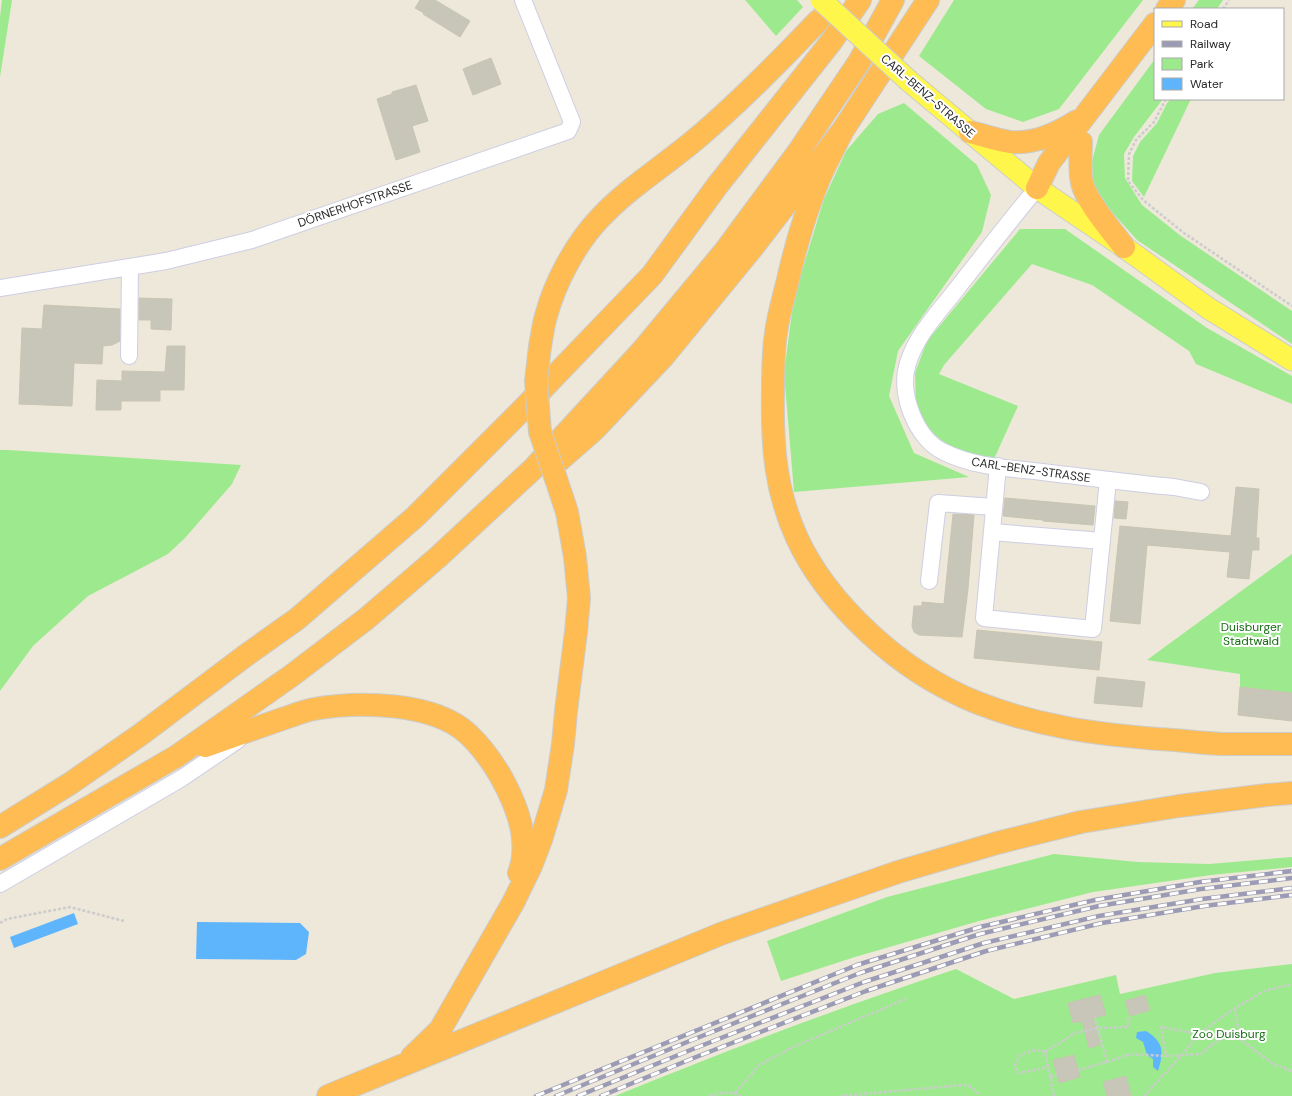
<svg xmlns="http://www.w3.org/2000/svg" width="1292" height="1096" viewBox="0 0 1292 1096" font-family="'DM Sans',sans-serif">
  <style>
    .green { fill: #9dea8e }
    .water { fill: #5fb5fc }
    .building { fill: #c8c5b9; stroke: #c8c5b2 }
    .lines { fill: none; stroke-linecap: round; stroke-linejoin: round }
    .minor-casing { stroke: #cecee4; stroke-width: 18 }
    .major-casing { stroke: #ccc; stroke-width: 23 }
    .highway-casing { stroke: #ccc; stroke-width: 24 }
    .path { stroke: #ccc; stroke-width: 2.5; stroke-dasharray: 3 2; stroke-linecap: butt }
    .minor { stroke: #fff; stroke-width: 16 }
    .major { stroke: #fff64c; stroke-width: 21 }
    .highway { stroke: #ffbc52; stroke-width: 22 }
    .rail-casing { stroke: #9c9bb6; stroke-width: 4.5 }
    .rail { stroke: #fff; stroke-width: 3; stroke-dasharray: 9; stroke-linecap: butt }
    .major-bridge-casing { stroke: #ccc; stroke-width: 23; stroke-linecap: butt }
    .highway-bridge-casing { stroke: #ccc; stroke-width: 24; stroke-linecap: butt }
    .major-bridge { stroke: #fff64c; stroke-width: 21 }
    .highway-bridge { stroke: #ffbc52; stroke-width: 22 }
    .labels { text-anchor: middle; stroke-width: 4; stroke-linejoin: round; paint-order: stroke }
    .street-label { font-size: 12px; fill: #292929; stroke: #fff }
    .park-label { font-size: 12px; fill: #146d11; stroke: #fff }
  </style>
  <rect width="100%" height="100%" fill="#ede8d9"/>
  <path class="green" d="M2 0H12L0 77V17Z
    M745 0H797L803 7 776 36Z
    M954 0H1143L1059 109 1023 122 986 109 919 56Z
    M1199 0H1223L1217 9H1192Z
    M1155 59V99H1163L1134 137 1124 154 1125 178 1142 205 1181 236 1292 311V344L1137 240 1111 211 1093 185 1092 161 1099 135Z
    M1171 99H1191L1144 197 1132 181 1133 156 1140 142 1157 123 1167 103Z
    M904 103 977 165 991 195 982 232 898 351 889 396 914 453 969 477 794 492 784 373 794 297 824 199 846 151 878 114Z
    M1020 229H1065L1207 328 1292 376V404L1196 364 1189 351 1092 285 1032 264 944 365 939 374 1018 406 994 459 956 451 932 433 916 409 915 373 927 341Z
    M0 450H8L241 465 232 484 185 538 168 554 88 596 33 646 0 691Z
    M1292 554V693L1240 687V674L1147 660Z
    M1054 854 1138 862 1209 864 1292 857V867L1211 875 1093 892 979 921 855 957 781 981 767 941 887 897Z
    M1292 964V1096H615C727 1050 841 1007 956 969L1014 999 1116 975 1120 994 1215 973Z"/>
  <path class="water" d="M74 913 78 924 14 948 10 937Z
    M197 922 300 923 309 932 306 954 296 960 196 959Z
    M1146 1031C1164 1042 1164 1052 1158 1071L1153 1067V1059L1147 1055 1143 1042 1136 1038 1137 1032Z"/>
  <path class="building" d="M420 0H435L470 21 460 37 423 14 424 13 415 8Z
    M491 58 501 84 473 95 463 69Z
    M416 85 428 121 412 126 420 152 396 160 377 99 392 94V92Z
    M139 298 172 299 171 330 151 329V320H139Z
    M44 305 120 309V341L112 345 103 346 102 364 74 363 72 406 19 404 22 328 42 329Z
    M167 346H185L184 390H160V401H121V410H96L97 380 122 381V371L165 372Z
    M1236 487 1259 489 1256 538H1259V550H1252L1249 579 1227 577 1230 552 1147 545 1140 624 1110 621 1120 526 1231 536Z
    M1005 498 1095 506 1093 525 1043 521V520L1003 516Z
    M1115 501 1128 502 1126 519 1114 518Z
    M953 514 974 515 968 589 962 637 919 635 914 632 912 626 914 606H922V602L944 604Z
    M977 630 1102 642 1099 670 974 658Z
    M1097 677 1145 682 1142 707 1094 703Z
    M1240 687 1292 693V721L1238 715Z
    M1100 995 1106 1015 1093 1018 1100 1045 1089 1048 1082 1021 1073 1023 1068 1003Z
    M1145 995 1150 1010 1130 1016 1125 1001Z
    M1074 1055 1080 1077 1059 1083 1053 1060Z
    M1126 1076 1131 1096H1107L1103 1082Z"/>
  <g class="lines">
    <g class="minor-casing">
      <path id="minor" d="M1037 188C1008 223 980 259 952 295 935 316 916 337 908 363 898 393 916 439 944 452 974 467 1009 468 1042 472 1086 477 1130 483 1174 487L1201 492
        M0 288 166 261 252 240 568 131 572 122 523 0
        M129 356 130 267
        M998 466 984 618 1093 629 1108 480
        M992 532 1102 541
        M929 581 938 503 994 507
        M0 884 182 778 238 740"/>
    </g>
    <g class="major-casing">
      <path id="major" d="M909 81 1037 188 1124 247 1208 308 1292 360"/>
    </g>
    <g class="highway-casing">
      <path id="highway" d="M1167 9 1174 0
        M843 130C835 146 826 162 819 179 805 213 795 248 787 284 783 300 778 316 776 333 773 352 773 373 773 392 772 445 775 490 797 538 814 575 840 606 869 633 900 662 938 687 978 703 1037 726 1094 734 1158 739 1179 740 1201 743 1222 744 1245 744 1269 744 1292 744
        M970 132C983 135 997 140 1010 142 1035 144 1056 134 1077 121
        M1081 142C1081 156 1079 169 1082 183 1086 201 1112 231 1124 247
        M1037 188 1049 163 1155 24
        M540 346C542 336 543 326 546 316 555 282 576 243 600 218 628 188 664 166 696 139 739 103 779 62 818 21
        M554 465 594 430 663 357 753 247 843 130 928 0
        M205 746C230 737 256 728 282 719 292 716 303 711 314 709 358 701 434 702 468 734 481 746 491 760 500 775 513 798 526 828 523 855 523 861 521 867 519 873
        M0 827 71 783 140 735 245 656 297 619 415 517 524 408 652 275 717 186 831 42 860 0
        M0 859 177 756 291 676 366 619 437 558 534 468 642 351 725 251 799 151 859 62 893 0
        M412 1057 440 1030 513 903 531 866 541 840 556 790 563 744 566 711 576 632 579 598 575 557 567 512 556 479
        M328 1096 723 933 898 872 997 843 1081 822 1179 806 1267 795 1292 793"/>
    </g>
    <path class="path" d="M1223 9 1229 0
      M1166 99 1154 122 1136 140 1129 154 1128 181 1143 200 1184 233 1292 306
      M0 923 7 919 70 907 124 921
      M1235 1009 1240 1039
      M1222 1036 1201 1054 1166 1056 1161 1027 1199 1034 1240 1039 1273 1064 1292 1071
      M1045 1052C1033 1048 1030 1051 1019 1056L1015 1065 1018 1073 1041 1069 1048 1066
      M1107 1062 1131 1054 1165 1056
      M1078 1070 1107 1062 1095 1017
      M1050 1077 1057 1075
      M735 1093 759 1065 791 1048 908 998
      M710 1096C720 1092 731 1091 741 1096
      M839 1096 963 1085C971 1086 976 1089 979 1096
      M1054 1096 1045 1052 1075 1033 1098 1028 1128 1027V1017
      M1144 1096 1181 1056 1199 1034 1235 1008 1264 991 1292 984"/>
    <use href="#minor" class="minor"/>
    <use href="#major" class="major"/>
    <use href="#highway" class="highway"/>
    <g class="rail-casing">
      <path id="rail" d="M536 1096 857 965 980 927 1095 900 1200 882 1292 871
        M556 1096 692 1040 860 973 980 934 1099 906 1201 889 1292 878
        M578 1096 693 1049 864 982 984 943 1099 916 1202 899 1292 888
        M601 1096 696 1057 866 991 986 951 1102 923 1204 906 1292 895"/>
    </g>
    <use href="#rail" class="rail"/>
    <g class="major-bridge-casing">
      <path id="major-bridge" d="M821 0 909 81"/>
    </g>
    <g class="highway-bridge-casing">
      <path id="highway-bridge" d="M540 346 536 381 540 432 556 479"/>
    </g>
    <use href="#major-bridge" class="major-bridge"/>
    <use href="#highway-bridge" class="highway-bridge"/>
  </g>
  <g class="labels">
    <g class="street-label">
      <text transform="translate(928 96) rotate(41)" y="4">CARL-BENZ-STRASSE</text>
      <text transform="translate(355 204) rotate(-19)" y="4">DÖRNERHOFSTRASSE</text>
      <text transform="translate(1031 470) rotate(8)" y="4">CARL-BENZ-STRASSE</text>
    </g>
    <g class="park-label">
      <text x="1251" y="631">Duisburger<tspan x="1251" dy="14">Stadtwald</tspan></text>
      <text x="1229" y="1038">Zoo Duisburg</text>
    </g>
  </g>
  <rect x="1154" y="8" width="130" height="92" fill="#ffffff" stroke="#a9a9a9"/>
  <rect x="1162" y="21" width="20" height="6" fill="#fff64c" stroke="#a9a9a9"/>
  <text x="1190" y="28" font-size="12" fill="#292929">Road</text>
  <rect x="1162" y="41" width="20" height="6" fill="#9c9bb6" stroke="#a9a9a9"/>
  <text x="1190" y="48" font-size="12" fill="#292929">Railway</text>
  <rect x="1162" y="58" width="20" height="12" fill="#9dea8e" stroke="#a9a9a9"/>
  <text x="1190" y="68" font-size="12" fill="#292929">Park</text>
  <rect x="1162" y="78" width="20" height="12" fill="#5fb5fc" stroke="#a9a9a9"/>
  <text x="1190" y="88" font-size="12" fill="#292929">Water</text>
</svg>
